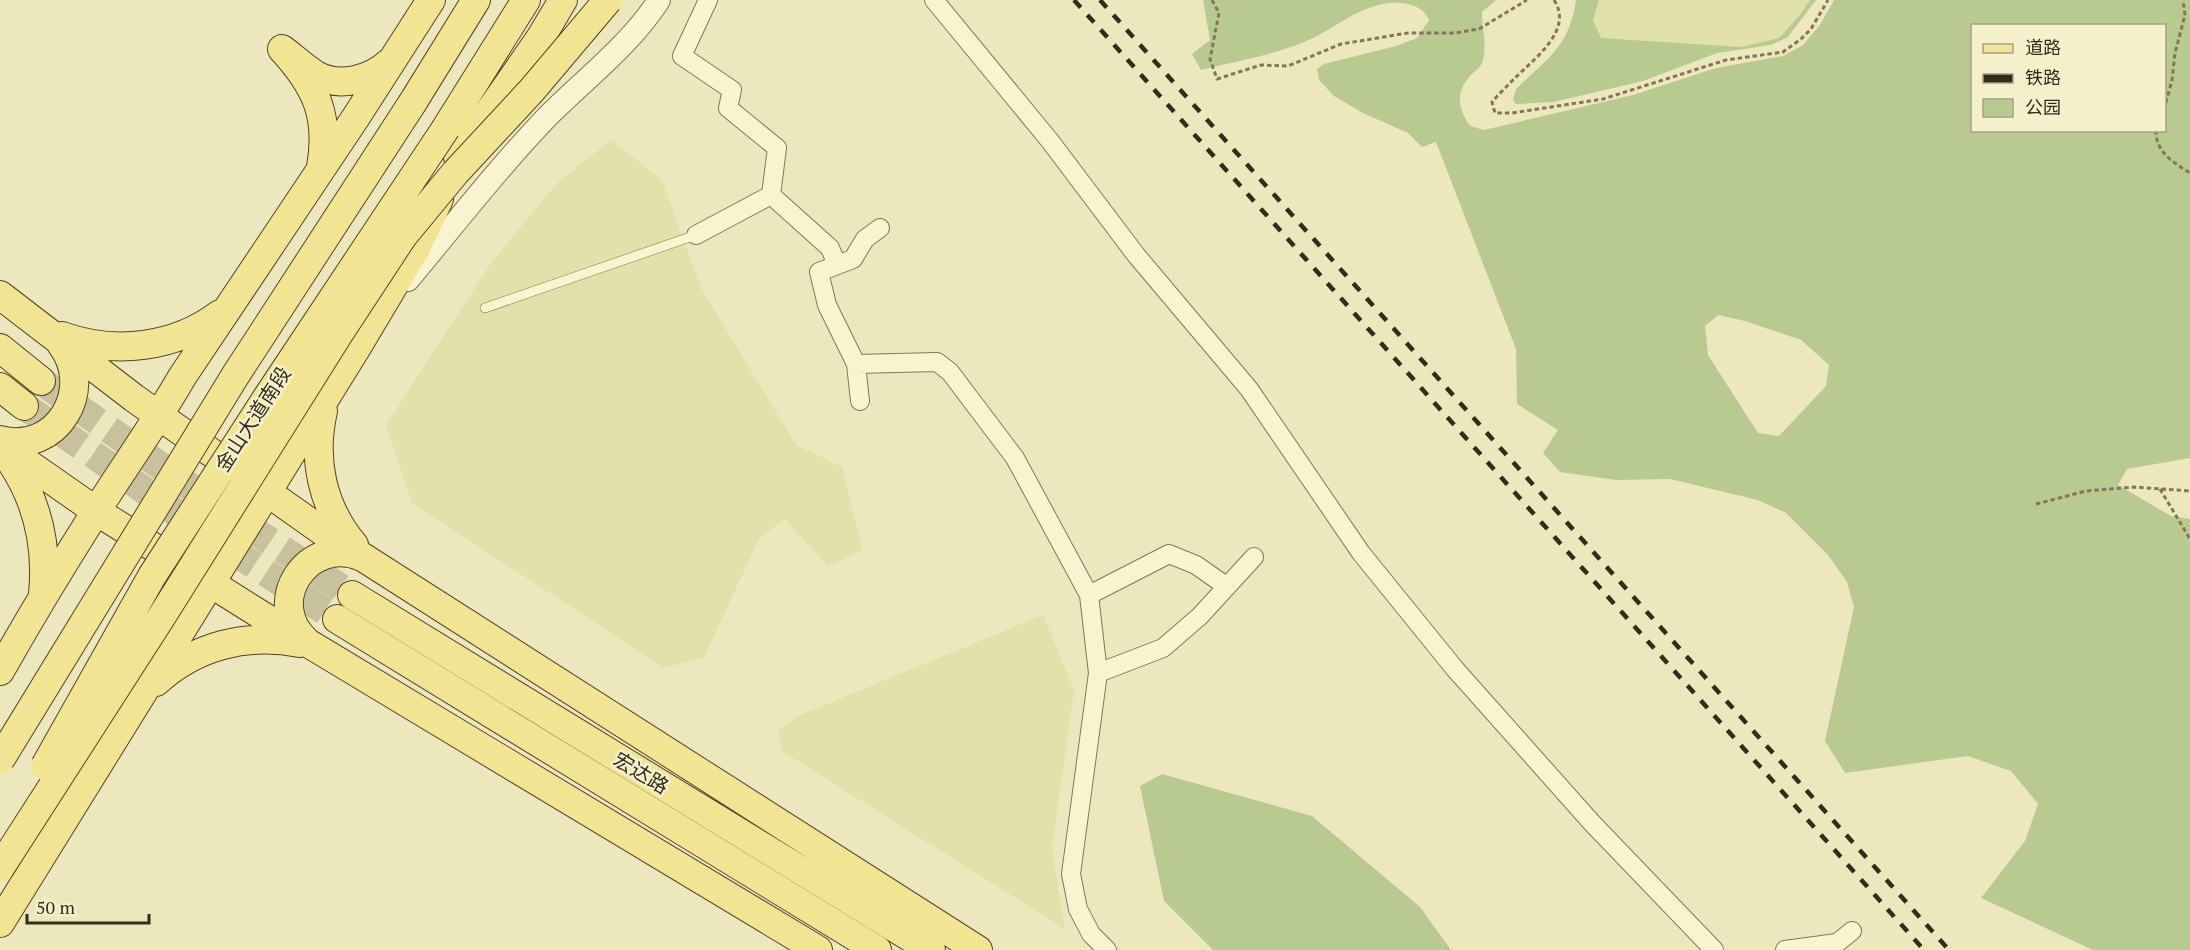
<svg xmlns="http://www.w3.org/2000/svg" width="2190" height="950" viewBox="0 0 2190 950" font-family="'PT Serif','Noto Sans SC',serif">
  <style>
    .farmland { fill: #e0e2aa }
    .green { fill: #b9ca91; fill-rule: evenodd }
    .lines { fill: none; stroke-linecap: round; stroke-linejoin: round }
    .primary-tunnel { stroke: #c8c19d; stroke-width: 28; stroke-dasharray: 28 14; stroke-linecap: butt }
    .service-casing { stroke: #847756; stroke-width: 10 }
    .minor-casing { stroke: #847756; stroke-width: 20 }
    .tertiary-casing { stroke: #847756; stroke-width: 24 }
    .primary-casing { stroke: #51442b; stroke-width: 30 }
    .path { stroke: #847756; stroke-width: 3; stroke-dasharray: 4.5 3; stroke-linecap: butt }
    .service { stroke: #f8f4cf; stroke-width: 9 }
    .minor { stroke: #f8f4cf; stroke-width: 18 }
    .tertiary { stroke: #f8f4cf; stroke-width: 22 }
    .primary { stroke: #f1e593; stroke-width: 28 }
    .rail { stroke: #332b1b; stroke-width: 4.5; stroke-dasharray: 10 10; stroke-linecap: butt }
    .primary-bridge-casing { stroke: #51442b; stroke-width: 30; stroke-linecap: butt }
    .primary-bridge { stroke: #f1e593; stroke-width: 28 }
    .labels { text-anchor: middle; stroke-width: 5; stroke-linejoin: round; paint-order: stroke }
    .street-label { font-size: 20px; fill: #332b1b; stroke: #f4f0cc }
  </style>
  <rect width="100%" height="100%" fill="#ede7bd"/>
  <path class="farmland" d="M1599 0H1810L1799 16 1779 38 1741 47 1601 38 1593 20Z
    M611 140 662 180 701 288 796 445 842 467 862 550 828 567 785 519 760 537 704 657 664 668 412 503 386 425 491 263 556 184Z
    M1043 615 1074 690 1052 848 1065 929 782 751 778 731 798 716Z"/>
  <path class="green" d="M1203 0H1496L1482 12C1482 28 1487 45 1483 60 1482 66 1476 70 1471 75 1455 92 1458 108 1470 126L1484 130 1633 95 1716 68 1783 56 1803 45 1820 25 1834 0H2190V458L2127 469 2118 485 2171 516 2190 519V950H2093L1981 898 2025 841 2038 804 2011 771 1968 756 1845 773 1825 741 1854 607 1847 582 1828 555 1786 513 1758 500 1670 479 1616 480 1560 472 1543 453 1558 430 1517 404 1516 349 1436 142 1422 147 1408 133 1363 113 1334 96 1319 80 1317 69 1324 64 1396 46 1417 38 1429 20C1423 5 1405 2 1390 3 1362 5 1336 27 1311 39 1276 55 1237 61 1201 70L1192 54 1210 40ZM1972 26H2164V130H1972ZM1718 315 1745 321 1801 340 1829 365 1826 386 1779 436 1758 433 1708 355 1705 326Z
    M1576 0H1599L1593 20 1601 38 1741 47 1779 38 1799 16 1810 0H1816L1788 37 1771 45 1717 53 1643 81 1554 102 1516 104 1513 99 1516 89C1548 58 1569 47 1576 0Z
    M1162 774 1312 816 1420 907 1451 950H1213L1164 901 1140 786Z"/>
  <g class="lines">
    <path class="primary-tunnel" d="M41 381 224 511 352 595
      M24 406 208 535 337 619"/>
    <g class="service-casing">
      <path id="service" d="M485 308 696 235"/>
    </g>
    <g class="minor-casing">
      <path id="minor" d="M934 0 1050 141 1136 255 1249 389 1361 553 1455 669 1592 823 1714 950
        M771 195 830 248 837 265
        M880 228 865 239 853 259 819 272 827 305 856 364 937 362 950 372 1015 458 1089 595 1098 673 1071 874 1078 909 1091 934 1107 950
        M696 235 771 195 777 148 728 108 732 90 682 56 708 0
        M856 364 860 401
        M1089 595 1169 554 1196 565 1226 586
        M1098 673 1163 648 1200 616 1254 557
        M1785 950 1837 943 1852 931"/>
    </g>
    <g class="tertiary-casing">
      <path id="tertiary" d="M408 280C454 225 498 168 548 116 585 79 631 44 659 0"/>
    </g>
    <g class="primary-casing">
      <path id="primary" d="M413 102 476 0
        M446 128 526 0
        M458 157 541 37 563 0
        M321 167C330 116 316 86 282 49 293 57 304 68 316 75 339 88 371 80 390 62
        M0 295 134 398 325 533 978 950
        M62 336C115 355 175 348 220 314
        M0 348 41 381
        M0 387 24 406
        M323 411C312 459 322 507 354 545
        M0 440C57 455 96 389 61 344
        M0 444 96 511 258 613 818 950
        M7 456C37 498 48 543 43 594
        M352 595 931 950
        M337 619 877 950
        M306 641C263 602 308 534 362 557
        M0 671C30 618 62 565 95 513 124 467 155 424 182 377L356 117 431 0
        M156 682C196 645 247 633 300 643
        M0 923 357 347 416 248 439 199"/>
    </g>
    <path class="path" d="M1212 0 1219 13 1210 59 1217 79 1261 65 1288 66 1341 44 1408 33H1455L1479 29 1527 0
      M1554 0C1574 30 1534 59 1515 78 1507 86 1499 94 1492 102L1495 113H1512L1603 99 1726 60 1783 52 1801 39 1811 29 1828 0
      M2164 110 2172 80 2175 53 2185 15 2183 0
      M2156 130C2155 152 2174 163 2190 173
      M2160 489 2190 539
      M2036 504 2086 491 2134 487 2190 491"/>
    <use href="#service" class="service"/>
    <use href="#minor" class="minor"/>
    <use href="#tertiary" class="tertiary"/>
    <use href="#primary" class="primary"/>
    <path class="rail" d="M1074 0 1924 950
      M1100 0 1949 950"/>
    <g class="primary-bridge-casing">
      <path id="primary-bridge" d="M0 760 235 376 413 102
        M45 766 152 576 268 396 446 128
        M0 868 162 616 338 335 403 236 455 173 532 90 608 0"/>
    </g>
    <use href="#primary-bridge" class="primary-bridge"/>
  </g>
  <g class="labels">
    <g class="street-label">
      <text transform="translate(253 419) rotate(-57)" y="7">金山大道南段</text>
      <text transform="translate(641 773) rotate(31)" y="7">宏达路</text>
    </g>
  </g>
  <rect x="1971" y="24" width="195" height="108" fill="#f4f0cc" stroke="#a7a185" stroke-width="1.5"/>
  <rect x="1983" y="44" width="30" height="9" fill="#f1e593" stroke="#a7a185" stroke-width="1.5"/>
  <text x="2025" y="54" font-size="18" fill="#332b1b">道路</text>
  <rect x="1983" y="74" width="30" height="9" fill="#332b1b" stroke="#a7a185" stroke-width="1.5"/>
  <text x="2025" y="84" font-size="18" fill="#332b1b">铁路</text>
  <rect x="1983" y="99" width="30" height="18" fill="#b9ca91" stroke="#a7a185" stroke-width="1.5"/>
  <text x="2025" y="114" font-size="18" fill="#332b1b">公园</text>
  <path d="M27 914v9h122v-9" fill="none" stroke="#332b1b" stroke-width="3"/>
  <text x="36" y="914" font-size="18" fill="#332b1b" stroke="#f4f0cc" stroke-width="4.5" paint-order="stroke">50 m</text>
</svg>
